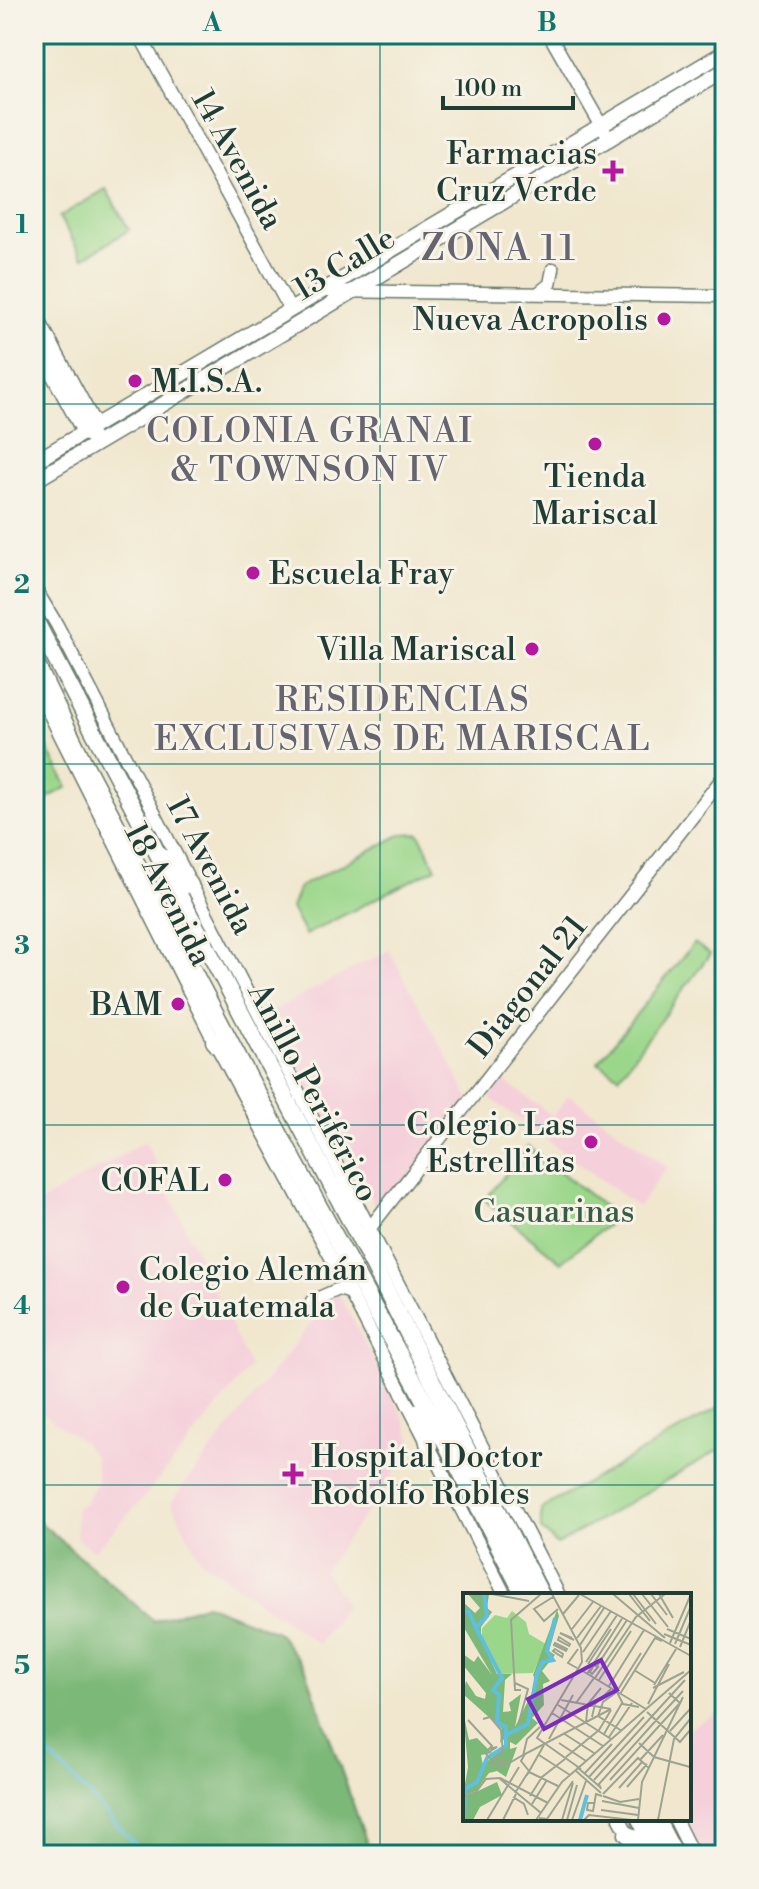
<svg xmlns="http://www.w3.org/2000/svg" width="759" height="1889" viewBox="0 0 759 1889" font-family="'Libre Bodoni',serif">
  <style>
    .built { fill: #f5cfda }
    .green { fill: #9bd78b; stroke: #5d8a60; stroke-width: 2 }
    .forest { fill: #7cb877; stroke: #4e7a56; stroke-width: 2 }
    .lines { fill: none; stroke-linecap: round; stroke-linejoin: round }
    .stream { stroke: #5fbfde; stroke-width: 3 }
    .minor-casing { stroke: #68786a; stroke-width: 15 }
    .major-casing { stroke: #68786a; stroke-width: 17 }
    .highway-casing { stroke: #68786a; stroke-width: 19 }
    .minor { stroke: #fff; stroke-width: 12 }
    .major { stroke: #fff; stroke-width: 14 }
    .highway { stroke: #fff; stroke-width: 16 }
    .grid { fill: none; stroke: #0f766e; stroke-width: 2; stroke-opacity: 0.55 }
    .poi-dot { fill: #b5179e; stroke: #f7f3e8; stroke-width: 3 }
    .labels { text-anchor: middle; stroke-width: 6; stroke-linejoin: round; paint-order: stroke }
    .poi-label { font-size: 32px; fill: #1f3d34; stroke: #f7f3e8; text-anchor: end }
    .street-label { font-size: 32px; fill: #1f3d34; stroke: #f7f3e8 }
    .park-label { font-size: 32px; fill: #385c45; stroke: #f7f3e8 }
    .neighbourhood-label { font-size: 34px; letter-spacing: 2px; fill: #66646e; stroke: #f7f3e8 }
    .quarter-label { font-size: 36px; letter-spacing: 2px; fill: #66646e; stroke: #f7f3e8 }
    .inset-river { fill: none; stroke: #5fbfde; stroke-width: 4 }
    .inset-road { fill: none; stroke: #9ca390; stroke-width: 2 }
    .view { fill: #7b2cbf; fill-opacity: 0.15; stroke: #7b2cbf; stroke-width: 4 }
    .inset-edge { fill: none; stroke: #1f3d34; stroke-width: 4 }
    .neatline { fill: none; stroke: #0f766e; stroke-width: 3 }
    .grid-label { font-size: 26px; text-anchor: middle; font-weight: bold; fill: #0f766e }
  </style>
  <rect width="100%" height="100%" fill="#f7f3e8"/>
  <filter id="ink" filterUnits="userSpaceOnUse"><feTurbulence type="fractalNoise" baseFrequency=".0125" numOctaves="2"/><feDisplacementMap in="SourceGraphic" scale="16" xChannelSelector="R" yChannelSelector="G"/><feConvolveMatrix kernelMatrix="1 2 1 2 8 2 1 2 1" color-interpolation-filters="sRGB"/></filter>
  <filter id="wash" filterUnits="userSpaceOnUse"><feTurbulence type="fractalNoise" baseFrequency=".006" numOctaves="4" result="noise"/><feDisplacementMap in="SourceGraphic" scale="32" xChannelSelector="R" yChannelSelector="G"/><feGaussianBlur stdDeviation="1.8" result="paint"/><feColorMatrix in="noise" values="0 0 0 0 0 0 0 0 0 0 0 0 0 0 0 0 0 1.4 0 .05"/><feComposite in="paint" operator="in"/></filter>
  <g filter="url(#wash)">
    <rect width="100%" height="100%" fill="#f0e7ce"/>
    <path class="built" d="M389 950 470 1100 380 1215 267 1014Z
      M503 1080 553 1116 569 1095 667 1167 638 1207 490 1098Z
      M145 1141 250 1367 141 1501 94 1551 77 1538 75 1508 85 1502 98 1481 94 1457 83 1442 40 1412 34 1413V1206Z
      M337 1290 404 1418 413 1446 324 1571 346 1605 318 1644 200 1559 171 1502Z
      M725 1709V1855H703L685 1819H689V1728Z"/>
    <path class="green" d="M106 189 129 230 83 258 59 217Z
      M34 723 68 787 34 805Z
      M419 833 436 868 305 935 291 908 299 887 402 834Z
      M694 943 710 954 619 1076 598 1062Z
      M528 1146 617 1217 561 1262 485 1200Z
      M725 1404V1446L557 1545 541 1529V1509Z"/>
    <path class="forest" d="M34 1517 154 1621 206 1604 277 1632 306 1670 371 1855H34Z"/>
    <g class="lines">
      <path class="stream" d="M34 1740 72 1777 145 1855"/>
    </g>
  </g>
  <g filter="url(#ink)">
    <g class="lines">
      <g class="minor-casing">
        <path id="minor" d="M139 34 290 309
          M549 34 605 132
          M323 291 725 296
          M540 292 550 284 553 269
          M34 587 57 625 348 1187
          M34 683 214 1041 361 1313 505 1595
          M357 1204 559 1595
          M369 1229 725 775
          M312 1301 339 1289 348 1292
          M620 1819 639 1855
          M675 1819 693 1855"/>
      </g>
      <g class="major-casing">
        <path id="major" d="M34 313 95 426
          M34 339 84 432 92 437
          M34 462 725 52
          M34 481 725 70"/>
      </g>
      <g class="highway-casing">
        <path id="highway" d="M34 618 366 1251 541 1595
          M34 660 84 763 254 1087 416 1385 524 1595
          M166 858 190 885
          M214 1041 234 1064
          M345 1180 355 1215
          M421 1410 429 1447
          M640 1819 658 1855
          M656 1819 675 1855
          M627 1834 640 1842 651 1855"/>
      </g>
      <use href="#minor" class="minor"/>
      <use href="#major" class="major"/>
      <use href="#highway" class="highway"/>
    </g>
  </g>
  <path class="grid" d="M380 34V1855M34 404H725M34 764H725M34 1125H725M34 1485H725"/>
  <g class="poi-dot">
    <path d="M609 159h8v8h8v8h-8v8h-8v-8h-8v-8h8z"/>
    <circle cx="664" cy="319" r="8"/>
    <circle cx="135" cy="381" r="8"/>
    <circle cx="595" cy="444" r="8"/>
    <circle cx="253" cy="573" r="8"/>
    <circle cx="532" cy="649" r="8"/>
    <circle cx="178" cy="1004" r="8"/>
    <circle cx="591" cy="1142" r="8"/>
    <circle cx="225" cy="1180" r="8"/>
    <circle cx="123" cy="1287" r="8"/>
    <path d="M289 1462h8v8h8v8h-8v8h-8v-8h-8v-8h8z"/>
  </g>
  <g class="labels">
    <g class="poi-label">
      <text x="597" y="164">Farmacias<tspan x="597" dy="37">Cruz Verde</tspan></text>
      <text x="648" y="330">Nueva Acropolis</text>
      <text x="151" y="392" text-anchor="start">M.I.S.A.</text>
      <text x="595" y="487" text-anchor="middle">Tienda<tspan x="595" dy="37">Mariscal</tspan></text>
      <text x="269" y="584" text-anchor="start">Escuela Fray</text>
      <text x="516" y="660">Villa Mariscal</text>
      <text x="162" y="1015">BAM</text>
      <text x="575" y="1135">Colegio Las<tspan x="575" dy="37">Estrellitas</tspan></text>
      <text x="209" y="1191">COFAL</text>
      <text x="139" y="1280" text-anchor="start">Colegio Alemán<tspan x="139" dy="37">de Guatemala</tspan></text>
      <text x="311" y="1467" text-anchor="start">Hospital Doctor<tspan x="311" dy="37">Rodolfo Robles</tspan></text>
    </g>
    <g class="street-label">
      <text transform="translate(238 159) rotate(61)" y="11">14 Avenida</text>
      <text transform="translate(344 263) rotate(-31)" y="11">13 Calle</text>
      <text transform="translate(211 865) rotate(62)" y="11">17 Avenida</text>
      <text transform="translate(169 894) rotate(63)" y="11">18 Avenida</text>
      <text transform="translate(527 986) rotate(-52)" y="11">Diagonal 21</text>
      <text transform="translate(314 1092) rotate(62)" y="11">Anillo Periférico</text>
    </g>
    <g class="park-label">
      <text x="554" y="1222">Casuarinas</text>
    </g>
    <g class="neighbourhood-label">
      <text x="310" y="442">COLONIA GRANAI<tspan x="310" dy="39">&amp; TOWNSON IV</tspan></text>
      <text x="403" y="711">RESIDENCIAS<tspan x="403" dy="39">EXCLUSIVAS DE MARISCAL</tspan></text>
    </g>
    <g class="quarter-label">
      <text x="499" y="260">ZONA 11</text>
    </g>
  </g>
  <g transform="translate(463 1593)">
    <rect width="228" height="228" fill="#f0e7ce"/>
    <path d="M49 18 63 29 66 41 83 51 70 80 35 81 19 46V35L32 22 44 25Z" fill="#9bd78b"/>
    <path d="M5 1H26L24 15 29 19 18 34V46L34 81H49L42 87 40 119 48 118 46 110 58 101 52 134 74 90 70 82 94 17 96 23 86 58 92 62 79 78 87 88 80 91 81 112 69 125 75 130 53 152 47 149V156L54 154 43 184 34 178 26 180 13 198 0 203 5 174 0 118 6 147 14 145 29 160 18 162 20 172 43 152 40 146 37 150 39 136 0 101 3 88 13 103 22 106 23 100 0 72V61L11 69 15 63 29 82 0 33V9L12 20 17 15ZM34 189 39 202 17 214 10 227H0V205Z" fill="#7cb877"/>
    <path class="inset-river" d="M0 18 6 19 13 35 24 23 21 1M43 142 65 131 74 80 80 69 90 67 84 58 92 25M1 227 2 196 14 189 24 165 43 153V134L34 129 36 102 30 97 39 85 13 35M117 227 124 202"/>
    <path class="inset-road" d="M29 1 66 8M89 1 118 55 119 69 74 145 118 176M117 1 228 63M150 1 202 45M166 1 187 28M170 1 193 31M179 1 205 34M188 1 204 22M196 1 210 25M90 4 71 16 81 28 95 16M100 21 116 2M109 36 130 9M204 36 228 46M201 41 228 52M96 44 107 51 106 53 95 47ZM109 45 97 40 111 47M114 45 138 13M92 50 104 56 103 58 91 52ZM207 50 228 1M212 51 228 13M117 52 141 15M217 54 228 27M92 56 100 61 99 64 90 58ZM120 59 148 18M123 69 154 22M125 71 148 36M131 72 135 74 129 81 127 79ZM134 73 164 27M114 75 105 70 115 56M118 77 183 116M171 77 192 90M124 81 160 24M132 85 173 24 202 1M136 87 168 38M52 90 65 96 56 129M191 92 213 56M146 93 181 37M190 95 221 79M58 97H52L48 27 78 1M154 98 178 60M157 101 192 45 199 48M98 107 148 116M113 110 131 85M185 111 206 71M95 112 148 146M184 119 217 149 228 136M89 120 140 153M197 123 220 98M129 124 132 111 148 96M20 126 27 124 38 137 40 159 31 167M5 127 29 153 26 156 34 154 23 161 35 174 42 170 36 168 48 169 60 162M123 129 125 111 138 95M159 138 135 123 140 109 154 99 160 111 176 114M207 138 228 115M100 140 131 160M141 141 159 110M146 144 169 110M86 146 110 102M96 150 123 168M176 150 191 164 227 174M76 162 107 182M60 163 64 146 77 134M103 164 136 137 148 117M177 167 200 142M114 174 137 194M113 178 138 200M66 179 95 193M122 180 149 151M64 182 81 152M126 184 181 124M37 185 85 210M131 187 222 87M147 187 217 110 206 100M164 194 184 171M156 195 179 169M138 196 136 191 197 123M52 200 66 178 58 168 62 161 148 116M140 201 175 165 186 175M67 203 79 184 102 166M140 203 157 209 176 206M0 204 13 199 23 186 36 185 78 220M50 204 61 211 65 222M139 208 176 215M131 210H125L124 217 130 218 133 201 139 203M69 211 84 187M138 217 175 222M76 225 84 226 110 188M24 227 56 174M40 227 53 201M73 227 99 189 228 77M99 227 110 190M104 227 114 192M109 227 123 188M121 227 126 222 169 227M175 227 179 189 220 104M195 227 211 146 228 125"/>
    <path class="view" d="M138 67 154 97 81 136 65 106Z"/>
    <rect width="228" height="228" class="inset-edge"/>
  </g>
  <rect width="759" height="1889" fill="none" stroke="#f7f3e8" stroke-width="88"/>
  <path d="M443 96v12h130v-12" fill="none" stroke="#1f3d34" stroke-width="4"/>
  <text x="455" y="96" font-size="24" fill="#1f3d34" stroke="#f7f3e8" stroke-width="6" paint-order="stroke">100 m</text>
  <rect x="44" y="44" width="671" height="1801" class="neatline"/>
  <g class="grid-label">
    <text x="212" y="31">A</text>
    <text x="547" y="31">B</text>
    <text x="22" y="233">1</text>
    <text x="22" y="593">2</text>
    <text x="22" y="954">3</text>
    <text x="22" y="1314">4</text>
    <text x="22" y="1674">5</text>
  </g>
</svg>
